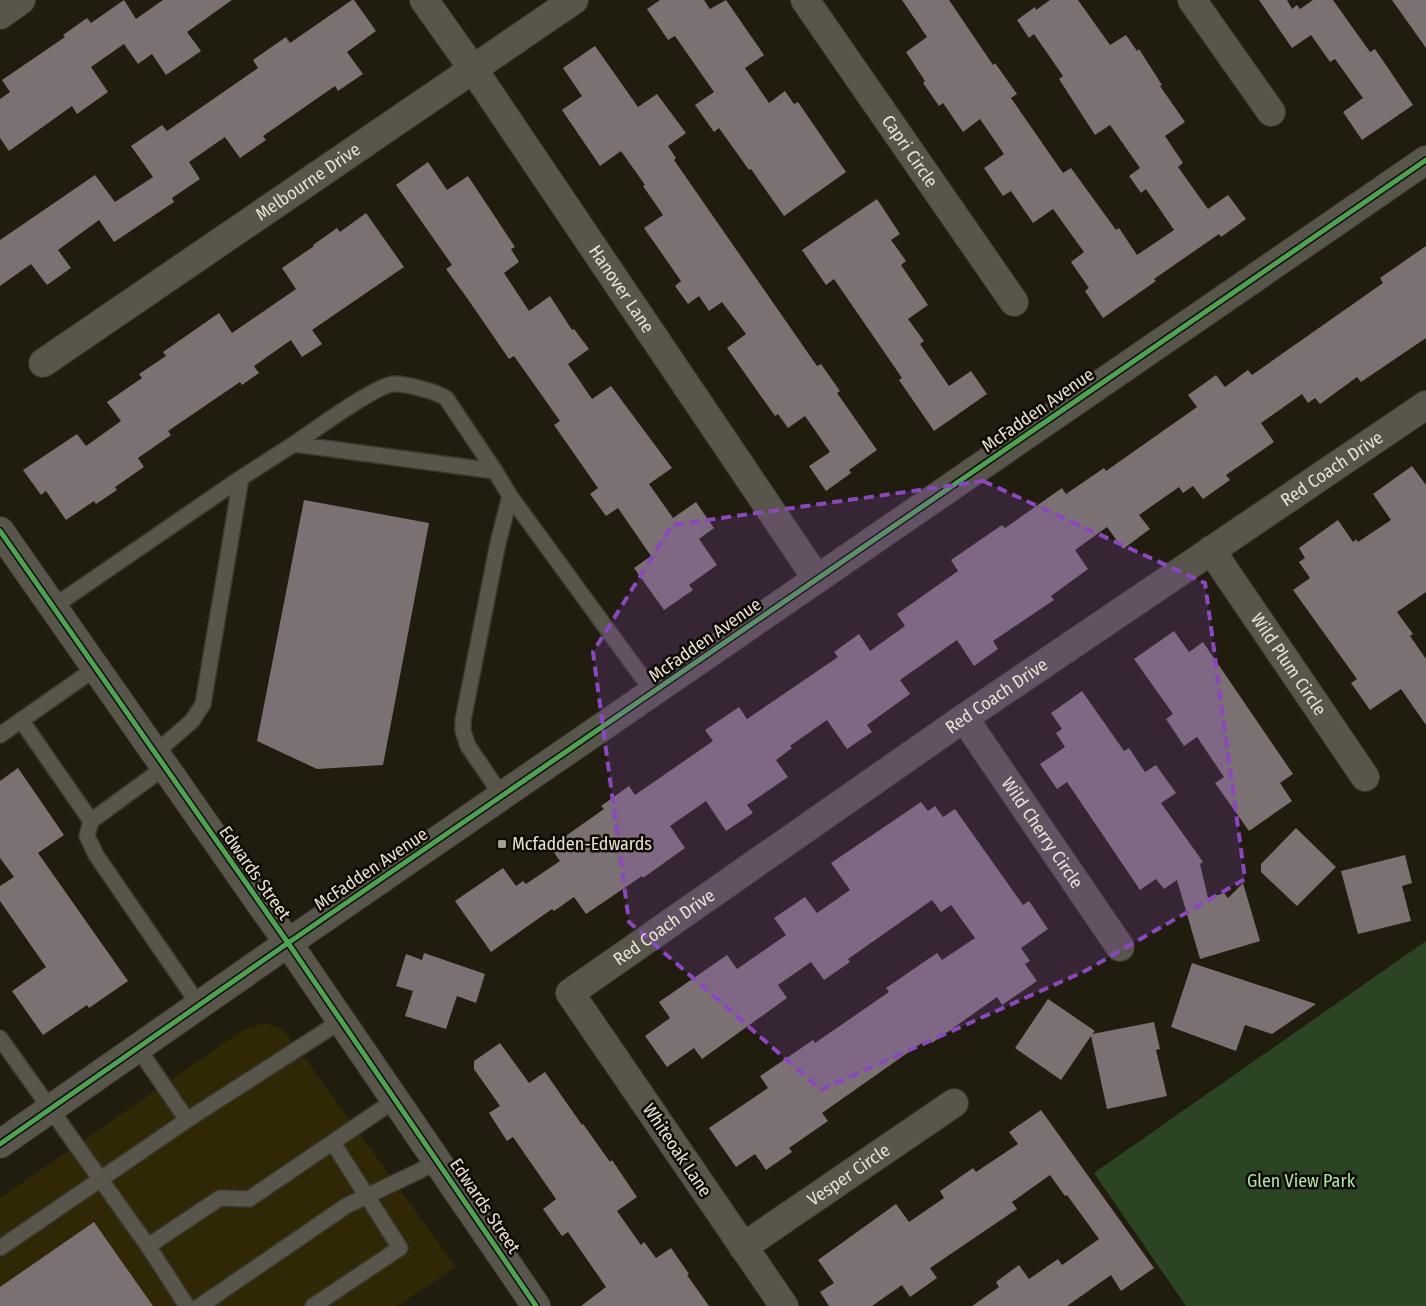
<svg xmlns="http://www.w3.org/2000/svg" width="1426" height="1306" viewBox="0 0 1426 1306" font-family="'Fira Sans Condensed',sans-serif">
  <style>
    .built { fill: #302705 }
    .green { fill: #2b4524 }
    .building { fill: #7b7173 }
    .lines { fill: none; stroke-linecap: round; stroke-linejoin: round }
    .service-casing { stroke: #3b372e; stroke-width: 18 }
    .minor-casing { stroke: #3b372e; stroke-width: 30 }
    .tertiary-casing { stroke: #3b372e; stroke-width: 30 }
    .service { stroke: #58554a; stroke-width: 15 }
    .minor { stroke: #58554a; stroke-width: 28 }
    .tertiary { stroke: #58554a; stroke-width: 28 }
    .cycleway-casing { stroke: #0f0b03; stroke-width: 8 }
    .cycleway { stroke: #4ca352; stroke-width: 5 }
    .marked { fill: #8b47c2; fill-opacity: 0.2; stroke: #8b47c2; stroke-width: 4; stroke-dasharray: 10 6; stroke-linejoin: round }
    .poi-dot { fill: #a29d8d; stroke: #0f0b03; stroke-width: 2 }
    .labels { text-anchor: middle; stroke-width: 5; stroke-linejoin: round; paint-order: stroke }
    .street-label { font-size: 18px; fill: #e7e2d2; stroke: #0f0b03 }
    .poi-label { font-size: 18px; fill: #e7e2d2; stroke: #0f0b03; text-anchor: start }
    .park-label { font-size: 18px; fill: #aee7a4; stroke: #0f0b03 }
  </style>
  <rect width="100%" height="100%" fill="#211d0e"/>
  <path class="built" d="M266 1023 282 1029 300 1051 456 1267 397 1306H0V1198L243 1030Z"/>
  <path class="green" d="M1426 941V1306H1186L1094 1173Z"/>
  <path class="building" d="M124 0 136 19 163 0H232L187 32 201 51 166 75 152 54 138 64 124 44 91 67 108 92 77 114 72 106 9 151 0 138V99L10 92 2 80 65 37 63 35 87 18 91 23Z
    M352 0H354L376 31 347 52 363 74 338 91 335 86 263 136 266 140 240 158 225 137 189 162 200 179 172 198 174 202 114 242 99 220 58 250 71 268 47 285 31 264 0 286V240L95 175 115 202 153 177 131 146 162 125 167 131 258 68 253 60 286 37 290 43Z
    M660 0H704L710 9 726 0 764 55 745 68 769 103 785 91 794 104 798 102 846 172 784 216 751 169 749 170 719 128 714 132 695 105 714 92 675 36 668 40 647 9Z
    M902 0H949L993 65 995 63 1017 94 1011 98 1063 173 1071 168 1116 230 1119 228 1137 255 1174 230 1146 189 1141 193 1129 176 1140 168 1110 125 1095 135 1059 79 1063 76 1034 34 1029 38 1017 20 1035 7 1036 10 1050 0H1078L1110 45 1126 35 1137 51 1139 49 1162 85 1160 86 1185 122 1165 136 1183 163 1178 167 1208 209 1228 195 1246 219 1221 237 1219 234 1154 279 1156 281 1103 318 1085 291 1089 288 1071 262 1084 252 1053 209 1033 223 1011 191 1003 196 984 168 1004 154 980 119 963 132 943 103 939 106 923 83 925 81 906 52 927 37Z
    M1259 0H1287L1292 9 1297 5 1300 9 1313 0H1333L1370 52 1375 49 1413 105 1362 140 1343 112 1363 98 1335 59 1330 62 1311 35 1292 48Z
    M1392 0H1426V48Z
    M595 46 638 107 657 94 686 133 668 146 676 158 674 160 817 366 821 364 840 391 837 393 877 450 849 470 851 473 826 491 809 466 830 452 805 416 788 428 778 414 775 416 727 348 746 334 722 302 709 311 699 296 688 304 675 286 681 281 644 228 663 215 643 186 645 185 621 151 600 166 562 110 582 96 563 68Z
    M428 162 447 190 468 176 515 247 511 249 519 262 504 273 529 311 550 296 572 330 574 329 589 349 568 364 592 399 611 386 672 468 649 484 673 518 696 502 714 528 699 539 717 565 689 585 693 590 664 610 634 568 651 556 618 508 606 516 590 494 598 488 554 425 560 421 514 356 509 359 467 298 446 269 452 265 396 185Z
    M877 199 900 234 891 240 906 261 901 265 928 305 908 319 924 341 920 344 949 386 971 371 987 394 934 431 899 380 902 378 834 279 826 285 802 250Z
    M366 213 404 267 312 330 322 344 302 357 291 340 254 366 259 373 242 385 240 382 168 431 171 435 138 458 144 467 115 487 117 490 96 504 94 501 66 520 46 491 41 495 23 470 77 434 86 446 121 421 107 402 142 378 139 374 166 356 163 352 219 313 232 333 296 289 282 268 314 246 313 245 337 228 340 232Z
    M1426 246V338L1361 382 1357 377 1320 404 1315 398 1308 403 1302 394 1261 423 1274 442 1226 475 1230 480 1203 499 1193 486 1183 493 1179 487 1139 515 1150 529 1123 549 1107 527 1075 550 1088 569 1051 596 1054 600 993 641 998 649 974 666 957 640 900 680 910 694 867 725 872 732 847 749 827 720 790 746 792 748 776 760 788 777 747 805 753 813 726 831 706 801 670 826 685 848 643 878 642 876 586 914 574 897 554 911 552 909 491 952 455 901 503 868 516 886 523 881 526 884 560 861 550 847 604 809 601 806 629 786 635 795 713 741 705 730 739 707 747 719 838 657 834 652 859 634 870 651 905 626 897 614 958 571 951 560 1002 525 1005 528 1062 488 1066 494 1104 468 1106 471 1197 407 1188 395 1216 375 1225 387 1248 370 1252 375 1383 283 1380 278Z
    M1412 466 1426 485V592L1397 612 1413 634 1410 636 1426 659V725L1401 689 1370 710 1351 683 1357 679 1293 590 1310 578 1299 562 1305 558 1299 548 1338 520 1353 542 1356 539 1358 542 1391 520 1373 494Z
    M304 500 429 523 383 765 317 769 257 741Z
    M1174 631 1189 652 1203 642 1293 774 1280 783 1292 801 1249 831 1215 783 1224 777 1197 737 1184 746 1166 719 1173 714 1134 659Z
    M1082 691 1124 751 1129 748 1145 772 1156 765 1176 793 1161 803 1203 862 1200 864 1208 898 1224 893 1228 898 1243 883 1260 941 1200 959 1177 880 1164 889 1156 879 1140 890 1067 782 1057 789 1040 764 1065 747 1056 733 1062 729 1051 713Z
    M18 768 64 835 38 853 128 981 89 1008 87 1005 43 1035 12 991 46 967 0 901V886L14 877 0 858V781Z
    M921 802 928 811 935 806 943 817 955 809 1023 905 1029 901 1048 929 1021 948 1030 961 1025 964 1037 981 1002 1005 997 997 932 1043 931 1040 925 1044 923 1042 822 1113 828 1121 789 1148 792 1152 766 1170 755 1154 736 1167 709 1128 768 1088 760 1076 813 1040 815 1043 889 992 886 988 937 953 942 960 975 938 951 905 941 912 932 900 848 959 850 962 824 980 811 962 778 985 787 998 702 1059 694 1048 667 1067 645 1036 670 1018 659 1002 727 955 737 969 786 935 774 918 805 897 817 913 850 890 831 863Z
    M1296 828 1336 867 1297 906 1261 872V864Z
    M1405 855 1412 883 1402 886 1411 921 1358 934 1341 871Z
    M424 953 485 974 476 1003 457 996 446 1029 405 1016 413 991 396 986 406 954 422 960Z
    M1192 963 1316 1004 1272 1034 1245 1025 1236 1051 1171 1027Z
    M1048 999 1095 1031 1092 1034 1154 1022 1160 1049 1156 1050 1167 1096 1107 1109 1091 1036 1061 1080 1015 1048Z
    M500 1043 529 1083 545 1072 582 1125 583 1124 610 1162 612 1160 637 1197 617 1211 641 1245 644 1242 656 1258 671 1248 689 1274 687 1275 709 1306H581L606 1287 568 1232 562 1236 543 1209 556 1199 513 1137 507 1141 489 1113 500 1106 474 1069V1061Z
    M1041 1110 1154 1268 1121 1291 1111 1275 1067 1306H972L999 1287 996 1282 1019 1265 1029 1279 1058 1259 1062 1265 1099 1239 1067 1195 1065 1196 1050 1175 1012 1202 1017 1209 930 1268 937 1278 910 1297 902 1285 872 1306H829L820 1292 834 1283 818 1260 896 1204 909 1222 944 1198 940 1191 973 1168 976 1172 1018 1144 1009 1132Z
    M94 1222 153 1306H0V1287Z"/>
  <g class="lines">
    <g class="service-casing">
      <path id="service" d="M294 444C312 432 377 384 394 384 408 384 434 391 446 398L495 471
        M510 496 653 692
        M53 607 241 478
        M21 720 91 821
        M0 735 96 668
        M155 753 192 721 203 704 241 478 294 444 495 471 510 496 498 543 463 720V731L468 746 502 796
        M165 767 91 821 87 836 96 855 199 1005
        M0 1038 148 1246 187 1306
        M138 1048 187 1120 341 1021
        M148 1246 220 1198 249 1199 395 1100
        M0 1248 187 1120
        M200 1306 346 1206 438 1162
        M313 1306 400 1248 333 1143"/>
    </g>
    <g class="minor-casing">
      <g id="minor">
        <path id="s1" d="M424 0 473 69 817 579"/>
        <path id="s2" d="M805 0 1014 302"/>
        <path d="M1192 0 1271 112"/>
        <path d="M0 15 21 0"/>
        <path id="s3" d="M43 363 574 0"/>
        <path id="s4" d="M1211 550 1365 777"/>
        <path id="s5" d="M964 718 1120 947"/>
        <path id="s6" d="M743 1247 954 1103"/>
        <path id="s7" d="M784 1306 570 993 964 718 1426 405"/>
      </g>
    </g>
    <g class="tertiary-casing">
      <path id="tertiary" d="M0 531 288 943 536 1306
        M0 1144 288 943 1426 160"/>
    </g>
    <use href="#service" class="service"/>
    <use href="#minor" class="minor"/>
    <use href="#tertiary" class="tertiary"/>
    <g class="cycleway-casing">
      <path id="cycleway" d="M0 531 288 943 536 1306
        M0 1144 288 943 1426 160"/>
    </g>
    <use href="#cycleway" class="cycleway"/>
  </g>
  <path class="marked" d="M983 481 1205 583 1245 879 1085 971 821 1090 629 922 593 652 672 525Z"/>
  <rect class="poi-dot" x="497" y="839" width="10" height="10" rx="2.5"/>
  <g class="labels">
    <g class="street-label">
      <text dy="6" stroke="none"><textPath href="#s2" startOffset="184">Capri Circle</textPath></text>
      <text dy="6" stroke="none"><textPath href="#s3" startOffset="321">Melbourne Drive</textPath></text>
      <text dy="6" stroke="none"><textPath href="#s1" startOffset="350">Hanover Lane</textPath></text>
      <text transform="translate(1038 410) rotate(-35)" y="6">McFadden Avenue</text>
      <text dy="6" stroke="none"><textPath href="#s7" startOffset="1304">Red Coach Drive</textPath></text>
      <text transform="translate(705 640) rotate(-35)" y="6">McFadden Avenue</text>
      <text dy="6" stroke="none"><textPath href="#s4" startOffset="138">Wild Plum Circle</textPath></text>
      <text dy="6" stroke="none"><textPath href="#s7" startOffset="899">Red Coach Drive</textPath></text>
      <text dy="6" stroke="none"><textPath href="#s5" startOffset="139">Wild Cherry Circle</textPath></text>
      <text transform="translate(371 869) rotate(-34)" y="6">McFadden Avenue</text>
      <text transform="translate(255 873) rotate(55)" y="6">Edwards Street</text>
      <text dy="6" stroke="none"><textPath href="#s7" startOffset="494">Red Coach Drive</textPath></text>
      <text transform="translate(677 1150) rotate(56)" y="6">Whiteoak Lane</text>
      <text dy="6" stroke="none"><textPath href="#s6" startOffset="128">Vesper Circle</textPath></text>
      <text transform="translate(485 1206) rotate(56)" y="6">Edwards Street</text>
    </g>
    <g class="poi-label">
      <text x="512" y="850">Mcfadden-Edwards</text>
    </g>
    <g class="park-label">
      <text x="1301" y="1187">Glen View Park</text>
    </g>
  </g>
</svg>
